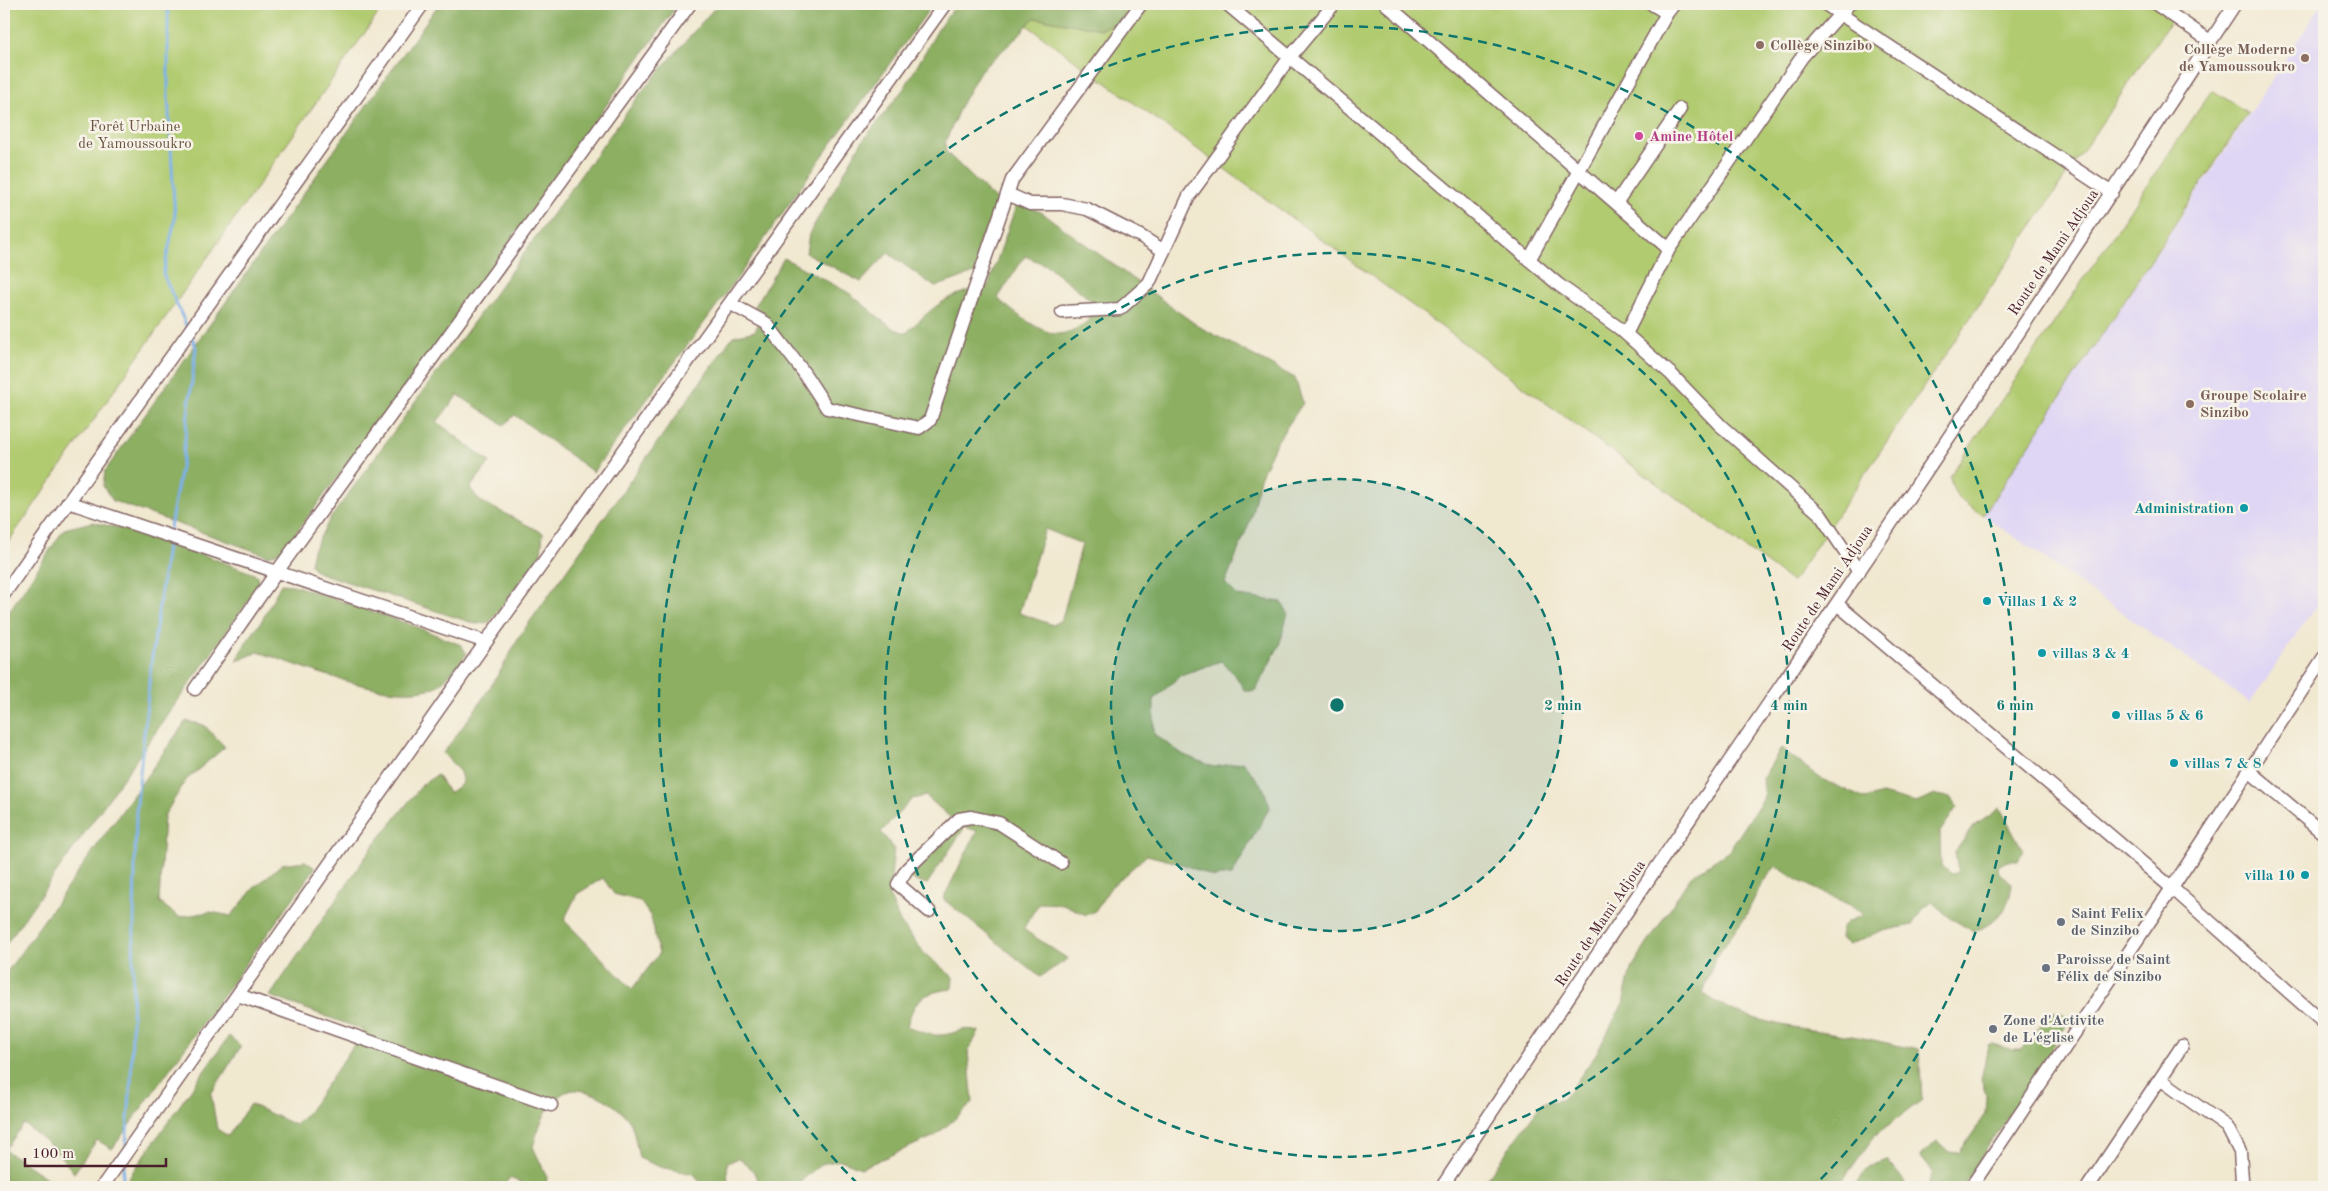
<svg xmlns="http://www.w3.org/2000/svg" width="2328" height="1191" viewBox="0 0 2328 1191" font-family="'Old Standard TT',serif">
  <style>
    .built { fill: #dfd5f5 }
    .green { fill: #b1cb70; stroke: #7e754e }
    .forest { fill: #8caf62; stroke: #6b6746; fill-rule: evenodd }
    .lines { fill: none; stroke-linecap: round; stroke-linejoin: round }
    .stream { stroke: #7cb1ea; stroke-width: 3 }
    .minor-casing { stroke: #846565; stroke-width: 15 }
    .minor { stroke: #fff; stroke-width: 12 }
    .ring { fill: none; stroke: #0f766e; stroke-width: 2.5; stroke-dasharray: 9 6 }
    .education-dot { fill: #8d6e63; stroke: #f7f3e8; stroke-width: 2 }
    .hotel-dot { fill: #d1479c; stroke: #f7f3e8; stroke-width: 2 }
    .culture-dot { fill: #0f9aa8; stroke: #f7f3e8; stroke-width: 2 }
    .worship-dot { fill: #6b7280; stroke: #f7f3e8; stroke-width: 2 }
    .labels { text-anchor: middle; stroke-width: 5; stroke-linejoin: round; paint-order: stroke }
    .education-label { font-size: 15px; font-weight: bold; fill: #785e54; stroke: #f7f3e8; text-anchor: start }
    .park-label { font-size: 15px; fill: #695340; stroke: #f7f3e8 }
    .hotel-label { font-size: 15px; font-weight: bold; fill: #b23c85; stroke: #f7f3e8; text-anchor: start }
    .street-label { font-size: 15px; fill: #4a1f2b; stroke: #f7f3e8 }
    .culture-label { font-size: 15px; font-weight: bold; fill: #0d838f; stroke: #f7f3e8; text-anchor: start }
    .worship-label { font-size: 15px; font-weight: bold; fill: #5b616d; stroke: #f7f3e8; text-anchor: start }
    .centre { fill: #0f766e; stroke: #f7f3e8; stroke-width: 2.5 }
    .ring-label { font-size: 15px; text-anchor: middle; font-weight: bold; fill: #0f766e; stroke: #f7f3e8; stroke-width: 5; stroke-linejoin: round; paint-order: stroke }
  </style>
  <rect width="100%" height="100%" fill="#f7f3e8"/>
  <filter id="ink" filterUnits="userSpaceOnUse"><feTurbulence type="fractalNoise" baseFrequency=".02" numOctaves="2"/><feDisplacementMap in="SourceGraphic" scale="10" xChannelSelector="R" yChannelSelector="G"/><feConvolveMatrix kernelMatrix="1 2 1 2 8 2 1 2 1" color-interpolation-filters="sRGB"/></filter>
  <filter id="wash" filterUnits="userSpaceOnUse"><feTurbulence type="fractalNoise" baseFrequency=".0096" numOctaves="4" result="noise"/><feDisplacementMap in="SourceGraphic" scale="20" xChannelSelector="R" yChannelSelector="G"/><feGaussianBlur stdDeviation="1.12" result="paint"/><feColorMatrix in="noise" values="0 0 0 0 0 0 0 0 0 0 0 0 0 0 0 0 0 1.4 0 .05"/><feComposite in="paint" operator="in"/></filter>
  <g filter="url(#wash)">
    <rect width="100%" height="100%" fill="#f1e8d0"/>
    <path class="built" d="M2322 4H2324V594L2250 703 1983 515Z"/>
    <path class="green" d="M4 4H385L4 548Z
      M998 4H2182L1792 582Z
      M2212 90 2248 113 1983 515C1966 504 1952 498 1950 476Z"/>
    <path class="forest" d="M439 4H678L447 330 284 549 269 556 113 501 103 486 105 471Z
      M718 4H933L821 158 736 280 593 472 515 415 504 425 458 395 437 422 490 462 470 488 480 501 543 533 541 553 490 622 476 624 317 572 310 564 313 550 330 519 643 90Z
      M957 4H1131L1117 24 1101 29 1034 18 1014 40 980 71 960 107 945 143 946 152 1000 204 977 272 935 287 888 253 861 282 806 253 809 234 861 143 905 87 940 26Z
      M1017 203 1041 212 1198 326 1295 378 1303 403 1276 443 1260 478 1250 521 1225 583 1238 596 1282 602 1288 613 1279 646 1255 691H1245L1235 675 1221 661 1181 675 1154 699V734L1184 755 1214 767 1243 762 1263 787 1270 807 1232 875 1213 877 1182 864 1147 855 1111 887 1095 911 1086 915 1063 904 1039 903 1023 929 1068 959 1040 977 943 899 977 831 965 827 927 884 917 882 910 877 911 870 952 819 926 796 912 799 881 832 894 848 889 895 900 922 925 954 953 977 952 989C925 992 914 998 907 1026 919 1031 928 1036 941 1035 958 1034 960 1026 979 1031L968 1052 973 1103 935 1136 861 1168 841 1160 821 1164 794 1187H760L753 1170 739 1158 727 1163 728 1187H704L694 1174 660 1167 639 1158C637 1149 634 1130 631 1124 622 1106 581 1080 562 1094 545 1107 538 1128 533 1147L547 1177 546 1187H531L510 1178 502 1187H122L229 1036 241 1046 211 1094 217 1129 228 1136 250 1104 295 1125 308 1112 364 1030 270 996 373 846 423 784 437 775 449 793 463 783 460 772 443 753C472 715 498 679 519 637L733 336 755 331 763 314 755 306 784 258 849 293 892 328 906 333C937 304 945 295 988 286ZM1025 256 1048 266 1092 301 1088 321C1080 327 1070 333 1059 334 1043 335 1008 309 998 298ZM1045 529 1082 544 1062 619 1053 625 1019 613ZM603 878 614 894 640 901 651 917 659 954 632 989 564 920 577 894Z
      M92 522 150 535 257 575 258 587 4 947V619L64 529Z
      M281 584 293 585 409 624 461 645 467 654C460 662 444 683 435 687 390 704 303 666 258 652L237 661 245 644 261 622Z
      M186 721 204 725 225 747 186 780 164 816 159 902 179 917 210 912 231 916 254 888 282 864 305 861 315 868 112 1149 97 1140 74 1173 53 1147 24 1124 5 1150 60 1187H4V976Z
      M1781 748 1820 778 1865 799 1882 794 1916 803 1935 795 1950 797 1957 807 1940 832 1941 866 1952 874 1958 872 1955 852 1972 828 2000 808 2023 850 2018 861H2007L1998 866 1999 873 2012 883C2009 912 1999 920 1974 932L1949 917 1932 902 1922 910 1912 925 1878 932 1849 945 1840 938C1842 919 1849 922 1863 915L1854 907 1797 880 1776 866 1762 883 1745 917 1715 959 1703 993C1744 1024 1796 1027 1844 1035 1869 1038 1894 1045 1919 1050L1922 1100 1875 1135 1840 1184 1835 1187H1481L1542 1103 1561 1100 1570 1091 1596 1054 1623 1003 1631 969 1691 876 1729 851 1764 797 1763 778Z
      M2049 1012H2060L2069 1021 1962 1187H1927L1933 1172 1920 1156 1937 1141 1949 1152 1959 1153 1986 1114 1987 1097 1981 1080 1988 1046 1992 1044 2013 1050H2022Z
      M1887 1160 1901 1177 1907 1187H1854C1862 1172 1870 1165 1887 1160Z"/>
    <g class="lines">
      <path class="stream" d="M168 4V96L175 219 163 274 187 327
        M169 533 183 456 196 347 191 335
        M126 1145 131 1081 136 812 151 665 168 539
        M122 1187 124 1164"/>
    </g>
  </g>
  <g filter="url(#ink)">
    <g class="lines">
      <g class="minor-casing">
        <path id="minor" d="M1227 4 1559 285 1619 328 1671 374 1720 425 1820 514 1859 572
          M1386 4 1669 249
          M1652 4 1667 13
          M1825 4 2112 193
          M2156 4 2210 41
          M1008 194 1030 204H1062L1087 209 1142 237 1164 251
          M1616 203 1680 109
          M1529 260 1667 13 1674 4
          M731 304 766 323 802 370 827 408 919 428 930 420 1012 180 1141 4
          M1062 312 1120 309 1149 283 1189 196 1290 57 1334 4
          M1626 334 1669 249 1802 57 1849 4
          M68 502 486 642
          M4 594C142 396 283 200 423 4
          M1837 604 2172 888 2324 1023
          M195 689 276 573 690 4
          M2249 771 2324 834
          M929 911 898 884 907 869 959 819 971 817 999 823 1061 863
          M238 995 551 1105
          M2160 1079 2227 1127 2240 1152 2242 1180 2238 1187
          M102 1187 486 642 945 4
          M1442 1187C1570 991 1704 800 1835 606 1971 407 2103 205 2235 4
          M1971 1187 2172 888 2324 657
          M2088 1187 2182 1046"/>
      </g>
      <use href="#minor" class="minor"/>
    </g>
  </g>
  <circle cx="1337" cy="705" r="226" fill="#0f766e" fill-opacity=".12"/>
  <g class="ring">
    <circle cx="1337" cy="705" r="226"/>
    <circle cx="1337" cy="705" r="452"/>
    <path d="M858 1184A678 678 0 1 1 1816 1184"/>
  </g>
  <g class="education-dot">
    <circle cx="1760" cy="45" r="5"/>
    <circle cx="2305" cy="58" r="5"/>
    <circle cx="2190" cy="404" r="5"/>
  </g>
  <circle class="hotel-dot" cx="1639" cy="136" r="5"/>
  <g class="culture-dot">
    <circle cx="2244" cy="508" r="5"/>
    <circle cx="1987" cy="601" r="5"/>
    <circle cx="2042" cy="653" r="5"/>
    <circle cx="2116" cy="715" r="5"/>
    <circle cx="2174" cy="763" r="5"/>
    <circle cx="2305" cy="875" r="5"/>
  </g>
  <g class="worship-dot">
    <circle cx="2061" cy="922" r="5"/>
    <circle cx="2046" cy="968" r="5"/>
    <circle cx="1993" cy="1029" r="5"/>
  </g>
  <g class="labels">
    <g class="education-label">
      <text x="1770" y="50">Collège Sinzibo</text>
      <text x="2295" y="54" text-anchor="end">Collège Moderne<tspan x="2295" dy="17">de Yamoussoukro</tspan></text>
      <text x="2200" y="400">Groupe Scolaire<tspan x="2200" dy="17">Sinzibo</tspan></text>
    </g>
    <g class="park-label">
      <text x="135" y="131">Forêt Urbaine<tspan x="135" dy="17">de Yamoussoukro</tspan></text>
    </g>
    <g class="hotel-label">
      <text x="1649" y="141">Amine Hôtel</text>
    </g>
    <g class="street-label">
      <text transform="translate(2053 252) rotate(-56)" y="5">Route de Mami Adjoua</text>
      <text transform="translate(1827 588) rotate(-56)" y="5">Route de Mami Adjoua</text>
      <text transform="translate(1600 923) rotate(-56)" y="5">Route de Mami Adjoua</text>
    </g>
    <g class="culture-label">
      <text x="2234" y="513" text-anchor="end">Administration</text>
      <text x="1997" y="606">Villas 1 &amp; 2</text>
      <text x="2052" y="658">villas 3 &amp; 4</text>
      <text x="2126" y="720">villas 5 &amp; 6</text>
      <text x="2184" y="768">villas 7 &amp; 8</text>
      <text x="2295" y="880" text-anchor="end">villa 10</text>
    </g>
    <g class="worship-label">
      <text x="2071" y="918">Saint Felix<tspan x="2071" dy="17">de Sinzibo</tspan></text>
      <text x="2056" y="964">Paroisse de Saint<tspan x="2056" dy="17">Félix de Sinzibo</tspan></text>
      <text x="2003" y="1025">Zone d'Activite<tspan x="2003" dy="17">de L'église</tspan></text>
    </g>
  </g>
  <circle cx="1337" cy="705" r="8" class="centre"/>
  <g class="ring-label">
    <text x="1563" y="710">2 min</text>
    <text x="1789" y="710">4 min</text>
    <text x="2015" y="710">6 min</text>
  </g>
  <rect width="2328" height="1191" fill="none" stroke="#f7f3e8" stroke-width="20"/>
  <path d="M25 1158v8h141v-8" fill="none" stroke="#4a1f2b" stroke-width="2.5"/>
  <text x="32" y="1158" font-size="15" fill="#4a1f2b" stroke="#f7f3e8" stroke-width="4" paint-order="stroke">100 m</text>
</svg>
